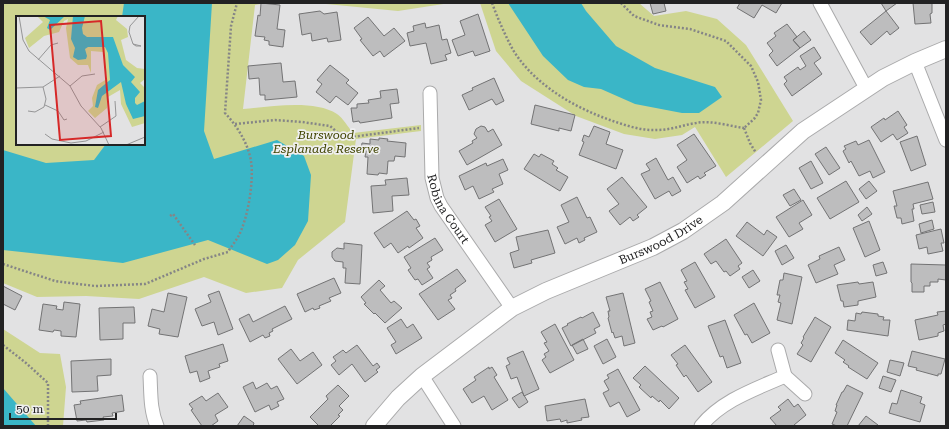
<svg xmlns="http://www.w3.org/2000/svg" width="949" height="429" viewBox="0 0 949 429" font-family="'Roboto Serif',serif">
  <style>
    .green { fill: #ced591; fill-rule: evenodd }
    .water { fill: #3ab6c7 }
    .building { fill: #bdbdbe; stroke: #737374 }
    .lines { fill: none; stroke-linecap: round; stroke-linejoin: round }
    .minor-casing { stroke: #aaaaab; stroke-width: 15 }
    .tertiary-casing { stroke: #aaaaab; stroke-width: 18 }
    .path { stroke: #858586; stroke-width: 2.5; stroke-dasharray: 2 2; stroke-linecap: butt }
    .minor { stroke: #fff; stroke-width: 13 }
    .tertiary { stroke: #fff; stroke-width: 16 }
    .labels { text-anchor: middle; stroke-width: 3.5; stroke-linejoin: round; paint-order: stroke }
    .park-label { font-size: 12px; font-style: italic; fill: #404400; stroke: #efeff0 }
    .street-label { font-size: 12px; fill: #222223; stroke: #efeff0 }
    .inset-road { fill: none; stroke: #959596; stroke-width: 1 }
    .view { fill: #d62828; fill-opacity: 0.15; stroke: #d62828; stroke-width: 2 }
    .inset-edge { fill: none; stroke: #222223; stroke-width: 2 }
  </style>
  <rect width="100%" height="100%" fill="#e2e2e3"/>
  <path class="green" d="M3 3H266L255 5 243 109C269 107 314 99 337 114 343 118 348 127 353 133L421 125V131L356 139 345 222 298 260 282 288 246 293 204 277 139 299 86 296 37 297 3 283ZM17 17H144V144H17Z
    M316 3H450L398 11Z
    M480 3H639L654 16 686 11 717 19 746 45 793 121 726 177 695 127 682 135 655 139 624 134 576 116 521 81 496 51Z
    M3 329 40 353 60 354 66 387 63 426H3Z"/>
  <path class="water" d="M124 3H212L204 131 214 159 277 140 304 156 311 175 308 221 295 245 278 260 267 264 208 240 123 263 3 250V150L46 163 94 160 106 144H144V17H122Z
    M508 3H581L586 11 616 46 655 68 715 87 722 97 699 113H682L635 104 601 89 584 87 568 80 543 56Z
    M3 388 36 426H3Z"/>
  <path class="building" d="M261 3 280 5 277 29 285 30 283 47 269 45V41L264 40 265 37 255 36 258 15 260 16Z
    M650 3H664L666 11 653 14Z
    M740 3H782L776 13 762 5 754 18 737 8Z
    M881 3H897L886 11Z
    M913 3H932V13L930 14 931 23 915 24Z
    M320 11 324 14 337 12 341 40 328 42 327 38 312 41 311 33 302 35 299 14Z
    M886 11 899 28 890 35 887 31 871 45 860 32Z
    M478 14 490 51 475 56 473 51 458 56 452 40 465 35 460 21Z
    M368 17 384 36 394 28 405 41 384 57 380 51 373 56 360 40 362 39 354 28Z
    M425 23 426 28 439 25 442 40 447 39 451 53 445 55 447 60 431 64 426 43 410 46 407 33 414 31 413 26Z
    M787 24 797 37 793 40 800 48 777 66 769 55 773 51 767 43 776 36 774 33Z
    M804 31 811 40 800 48 793 40Z
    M814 47 821 58 814 63 822 74 792 96 784 84 787 81 784 77 798 67 800 70 806 66 800 56Z
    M281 63 283 82 295 81 297 97 265 100V95H260L259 78 249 79 248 66Z
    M330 65 349 80 346 83 358 93 348 105 336 96 330 103 316 92 322 84 317 80Z
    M494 78 504 101 496 105 492 99 469 110 462 95 473 90 472 88Z
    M397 89 399 103 390 104 392 118 360 123 359 121 353 122 351 108H357V104L369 103 368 100 381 98 380 91Z
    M535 105 575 115 571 131 559 128V131L531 124Z
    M898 111 907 125 904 127 908 133 897 140 893 134 881 142 871 127 884 118 885 120Z
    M481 126 485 127 488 132 493 129 502 145 467 165 459 151 473 143 472 141 477 138 474 134 476 129Z
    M594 126 610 132 606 144 623 150 616 169 579 155 584 142 582 141 584 135 589 137Z
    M694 134 716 166 704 173 706 175 700 179 698 176 687 183 677 167 687 160 677 145Z
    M917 136 926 165 911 171 900 142Z
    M379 138 388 139 387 141 406 143 405 157 395 156 394 161H388L387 174 379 173 378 175 367 174 368 157H365L366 151 361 150 362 143 370 144V139L379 140Z
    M869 140 885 172 873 178 870 171 859 176 851 161 849 163 843 151 846 149 844 146 856 141 858 145Z
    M826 147 840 168 829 175 815 154Z
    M534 154 539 157 541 154 554 161 552 164 558 168 556 170 568 177 560 191 524 169Z
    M656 158 668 180 673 177 681 191 672 196 669 191 655 199 641 174 650 170 646 164Z
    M503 159 508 170 499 174 503 184 492 189 494 192 479 199 473 186 465 190 459 176 486 163 487 166Z
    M811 161 823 183 811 189 799 168Z
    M622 177 647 207 637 215 639 217 633 221 630 217 620 225 609 211 619 204 607 189Z
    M407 178 409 195 392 196 393 211 373 213 371 186 386 185 385 180Z
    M846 181 859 202 830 219 817 198Z
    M869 181 877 191 866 199 859 189Z
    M928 182 933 199 913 204 914 209H912L914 221 902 224 901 218H897L894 206H897L893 191Z
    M794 189 801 200 790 206 783 195Z
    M577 197 587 218 590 217 597 232 584 238 585 240 579 243 577 238 565 244 557 227 569 222 561 205Z
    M499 199 517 229 495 242 485 225 492 221 489 217 491 216 485 207Z
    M803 200 812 215 799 223 803 229 789 237 776 217Z
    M933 202 935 212 922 214 920 205Z
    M867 207 872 214 862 221 858 215Z
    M407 211 414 220 416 219 420 226 416 228 423 238 409 248 408 246 398 253 391 243 384 248 374 233Z
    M932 220 934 229 921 233 919 224Z
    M869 221 880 250 865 257 853 228Z
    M747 222 764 235 767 230 777 237 763 256 736 236Z
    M941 229 944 243H941L943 251 928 254 927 247 919 249 916 235Z
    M548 230 555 253 531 260 532 263 514 268 510 253 519 250 516 237Z
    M435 238 443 250 431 257 432 260 427 263 430 267 427 269 433 278 422 285 418 279 415 280 408 270 411 268 404 257Z
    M726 239 742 263 738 266 740 269 730 276 726 271 724 272 716 261 711 264 704 254Z
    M344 243 362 245 360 284 345 283 346 268H343V262L335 261 332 257V252L337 248 344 249Z
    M786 245 794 258 782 265 775 251Z
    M839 247 845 260 834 265 838 274 816 283 808 265 820 259 819 256Z
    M695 262 715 297 695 308 685 290 688 289 684 282 687 281 681 270Z
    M883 262 887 273 876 276 873 265Z
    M911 264 946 265V280L938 279V282H930V286H924V292H912V283L911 282Z
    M457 269 466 281 455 289 456 291 450 295 452 298 448 300 455 309 438 320 419 294Z
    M753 270 760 281 749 288 742 277Z
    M784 273 802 277 792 324 777 320 781 303 778 302 780 295H777L780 280H783Z
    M334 278 341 293 329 298 331 301 319 306 320 308 314 310 313 308 305 312 297 294Z
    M379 280 385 286 380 290 391 303 394 301 402 308 385 323 375 313 374 314 364 304 366 303 361 297Z
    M660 282 678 319 663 327 662 326 653 330 647 319 652 317 650 312 653 311 649 302 651 301 645 289Z
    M858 282 859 284 873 282 876 297 858 301V305L844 307 843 301H841L837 285Z
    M3 286 22 296 15 310 3 304Z
    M219 291 233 329 218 335 214 322 202 326 195 309 211 302 208 295Z
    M168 293 187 297 178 337 159 334 160 329 148 326 152 309 164 312Z
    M623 293 635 343 624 346 622 336 615 338 613 332 612 333 608 318 609 317 608 311H610L606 297Z
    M64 302 80 304 76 337 61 336V331L54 330 53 332 39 330 43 304 57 306 56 309 63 310Z
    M754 303 770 333 752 343 747 334 745 335 734 315Z
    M285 306 292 319 272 329 273 331 269 333 270 336 265 338 263 335 250 342 239 319 249 314 253 322Z
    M134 307 135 323H123V339L100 340 99 308Z
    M946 311V324L943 325 944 331 938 333V336L919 340 915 320 938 315 937 312Z
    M593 312 600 326 594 329 596 333 571 346 562 328 568 325 567 324 581 317 582 318Z
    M862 312 878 314V316L884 317 883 320H890L888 336 847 330 848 320 855 321 856 313 861 314Z
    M815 317 831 327 811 362 797 354 803 345 801 343 804 338 803 337Z
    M401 319 407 328 413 324 422 338 396 354 391 345 396 342 387 328Z
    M725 320 741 363 727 368 723 356 720 357 708 326Z
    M555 324 574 360 550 373 542 360 546 357 544 354 549 351 544 343 547 342 541 332Z
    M583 339 588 349 577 354 572 345Z
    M607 339 616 357 603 364 594 346Z
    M843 340 878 363 867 379 848 367 849 366 843 362 845 360 835 353Z
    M223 344 228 361 219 364 220 367 208 371 210 378 200 382 197 371 190 373 185 356Z
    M357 345 373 366 377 363 380 367 376 370 378 372 365 382 352 364 339 375 331 365 336 361 333 357 343 350 346 353Z
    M685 345 712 382 698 392 686 375 684 377 676 365 678 364 671 355Z
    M291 349 300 361 313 352 322 365 297 384 278 359Z
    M523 351 539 389 524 396 517 377 511 379 506 366 510 364 507 358Z
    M912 351 945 359 941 374H938V376L916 370 917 368 908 366Z
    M111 359V375L97 376 98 391 72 392 71 361Z
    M890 360 904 363 900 376 887 372Z
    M645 366 679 398 669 409 660 400 659 402 652 396 651 398 639 387 641 385 633 378Z
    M489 367V369L492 367 497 375 494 377 508 400 492 410 484 396 472 403 463 389 476 380 474 377Z
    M618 369 640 410 627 417 619 402 610 407 603 393 609 390 604 381 609 378 607 375Z
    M883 376 896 380 891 392 879 388Z
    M253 382 256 389 267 383 271 389 277 386 284 399 277 402 279 406 271 410 269 405 255 412 243 387Z
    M338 385 349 396 339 406 343 410 338 415 340 416 330 426H319L310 417 328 399 326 396Z
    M847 385 863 393 847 426H837L832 424 837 412 835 411 837 405H836L842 392H843Z
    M901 390 922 397 920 403 925 405 920 422 889 413 892 403 897 404Z
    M522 392 528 402 519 408 512 398Z
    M218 393 228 407 215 415 218 421 211 426H202L191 410 193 409 189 404 202 396 206 401Z
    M122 395 124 411 112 413 113 416 103 417 104 420 87 422 86 420 77 421 74 405 81 404 80 401Z
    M585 399 589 417 581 418 582 420 567 423V420L561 422 560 419 547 421 545 406Z
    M788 399 794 407 798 404 806 415 794 425 795 426H777L770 418 781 410 778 407Z
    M244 416 254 423 253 426H237Z
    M866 416 878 425 877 426H858Z"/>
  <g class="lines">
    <g class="minor-casing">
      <g id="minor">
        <path d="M820 3 866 88"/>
        <path d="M915 62 946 140"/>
        <path id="s1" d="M430 93 432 178 437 198 441 206 512 308"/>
        <path d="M150 376C151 393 150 410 157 426"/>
        <path d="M422 376 454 426"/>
        <path d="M785 376 805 394"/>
        <path d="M701 426C722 400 756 389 785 376L778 350"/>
      </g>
    </g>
    <g class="tertiary-casing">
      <g id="tertiary">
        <path id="s2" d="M374 426 398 398 422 376 512 308 546 291 653 247 683 231 723 203 803 131 883 78 915 62 946 49"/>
      </g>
    </g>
    <path class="path" d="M492 3C498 19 505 35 513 50 534 84 573 107 610 120 625 125 641 131 657 130 671 130 683 125 696 123 711 120 729 126 744 128
      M621 3 634 16 659 25 690 29 726 41 751 66 758 82 761 100 758 113 754 119 744 128
      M235 124 275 120 302 122 330 126 344 138 419 128
      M744 128 750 143 756 153
      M170 216 173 214 195 245
      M3 264 55 281 95 286 145 284 204 259 228 252C231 247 235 242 238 237 248 219 254 181 251 161 248 143 237 126 225 113L231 26 237 3
      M3 345 26 363 48 383V426"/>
    <use href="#minor" class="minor"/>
    <use href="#tertiary" class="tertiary"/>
  </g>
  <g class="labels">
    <g class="park-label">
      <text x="326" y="139">Burswood<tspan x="326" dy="14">Esplanade Reserve</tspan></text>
    </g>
    <g class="street-label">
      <text dy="4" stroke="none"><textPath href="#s1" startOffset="120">Robina Court</textPath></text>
      <text dy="4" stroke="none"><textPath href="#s2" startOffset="346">Burswood Drive</textPath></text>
    </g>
  </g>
  <g transform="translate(16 16)">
    <rect width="129" height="129" fill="#e2e2e3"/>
    <path d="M21 0H102L100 4 111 13 112 21 105 24 110 44 121 52 129 53V63L124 67 129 72V107L116 111 105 88 104 74 92 81 91 92 79 102 72 95 77 90 76 82 81 69 91 63 87 36 75 35V57L72 49H62L54 42 50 12 52 3 48 5 43 16 28 20 13 32 9 22 27 6Z" fill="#ced591"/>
    <path d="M27 0H49L34 14 31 12 34 4ZM57 0H69L66 12 67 18 71 21H97L107 49 119 61 115 66 124 76 119 82V87L121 89 129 85V100L117 103 110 88 105 66 86 80 82 92 79 91 82 74 94 64 92 37 89 31H72L69 33 71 40 70 43 62 44 57 41 59 32 55 23Z" fill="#3ab6c7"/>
    <path class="inset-road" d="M3 0 7 24 13 35 54 70 65 90 85 112 93 129M117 28 125 30H120L117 28 113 16 114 10 123 0M22 44 35 29 42 27M54 70 66 60 79 58M0 72 27 71 44 60M29 89 42 95 48 104 51 103M12 95 19 96 28 91 30 83 27 71M84 111 100 100 99 85M29 118 36 123 55 127 70 125 88 116M110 129 129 121"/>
    <path class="view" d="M85 5 95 120 44 124 34 9Z"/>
    <rect width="129" height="129" class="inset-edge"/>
  </g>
  <rect width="949" height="429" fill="none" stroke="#222223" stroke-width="8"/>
  <path d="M10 413v6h106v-6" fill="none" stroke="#222223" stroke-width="2"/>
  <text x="16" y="413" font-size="12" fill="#222223" stroke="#efeff0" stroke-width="3" paint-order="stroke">50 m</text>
</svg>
